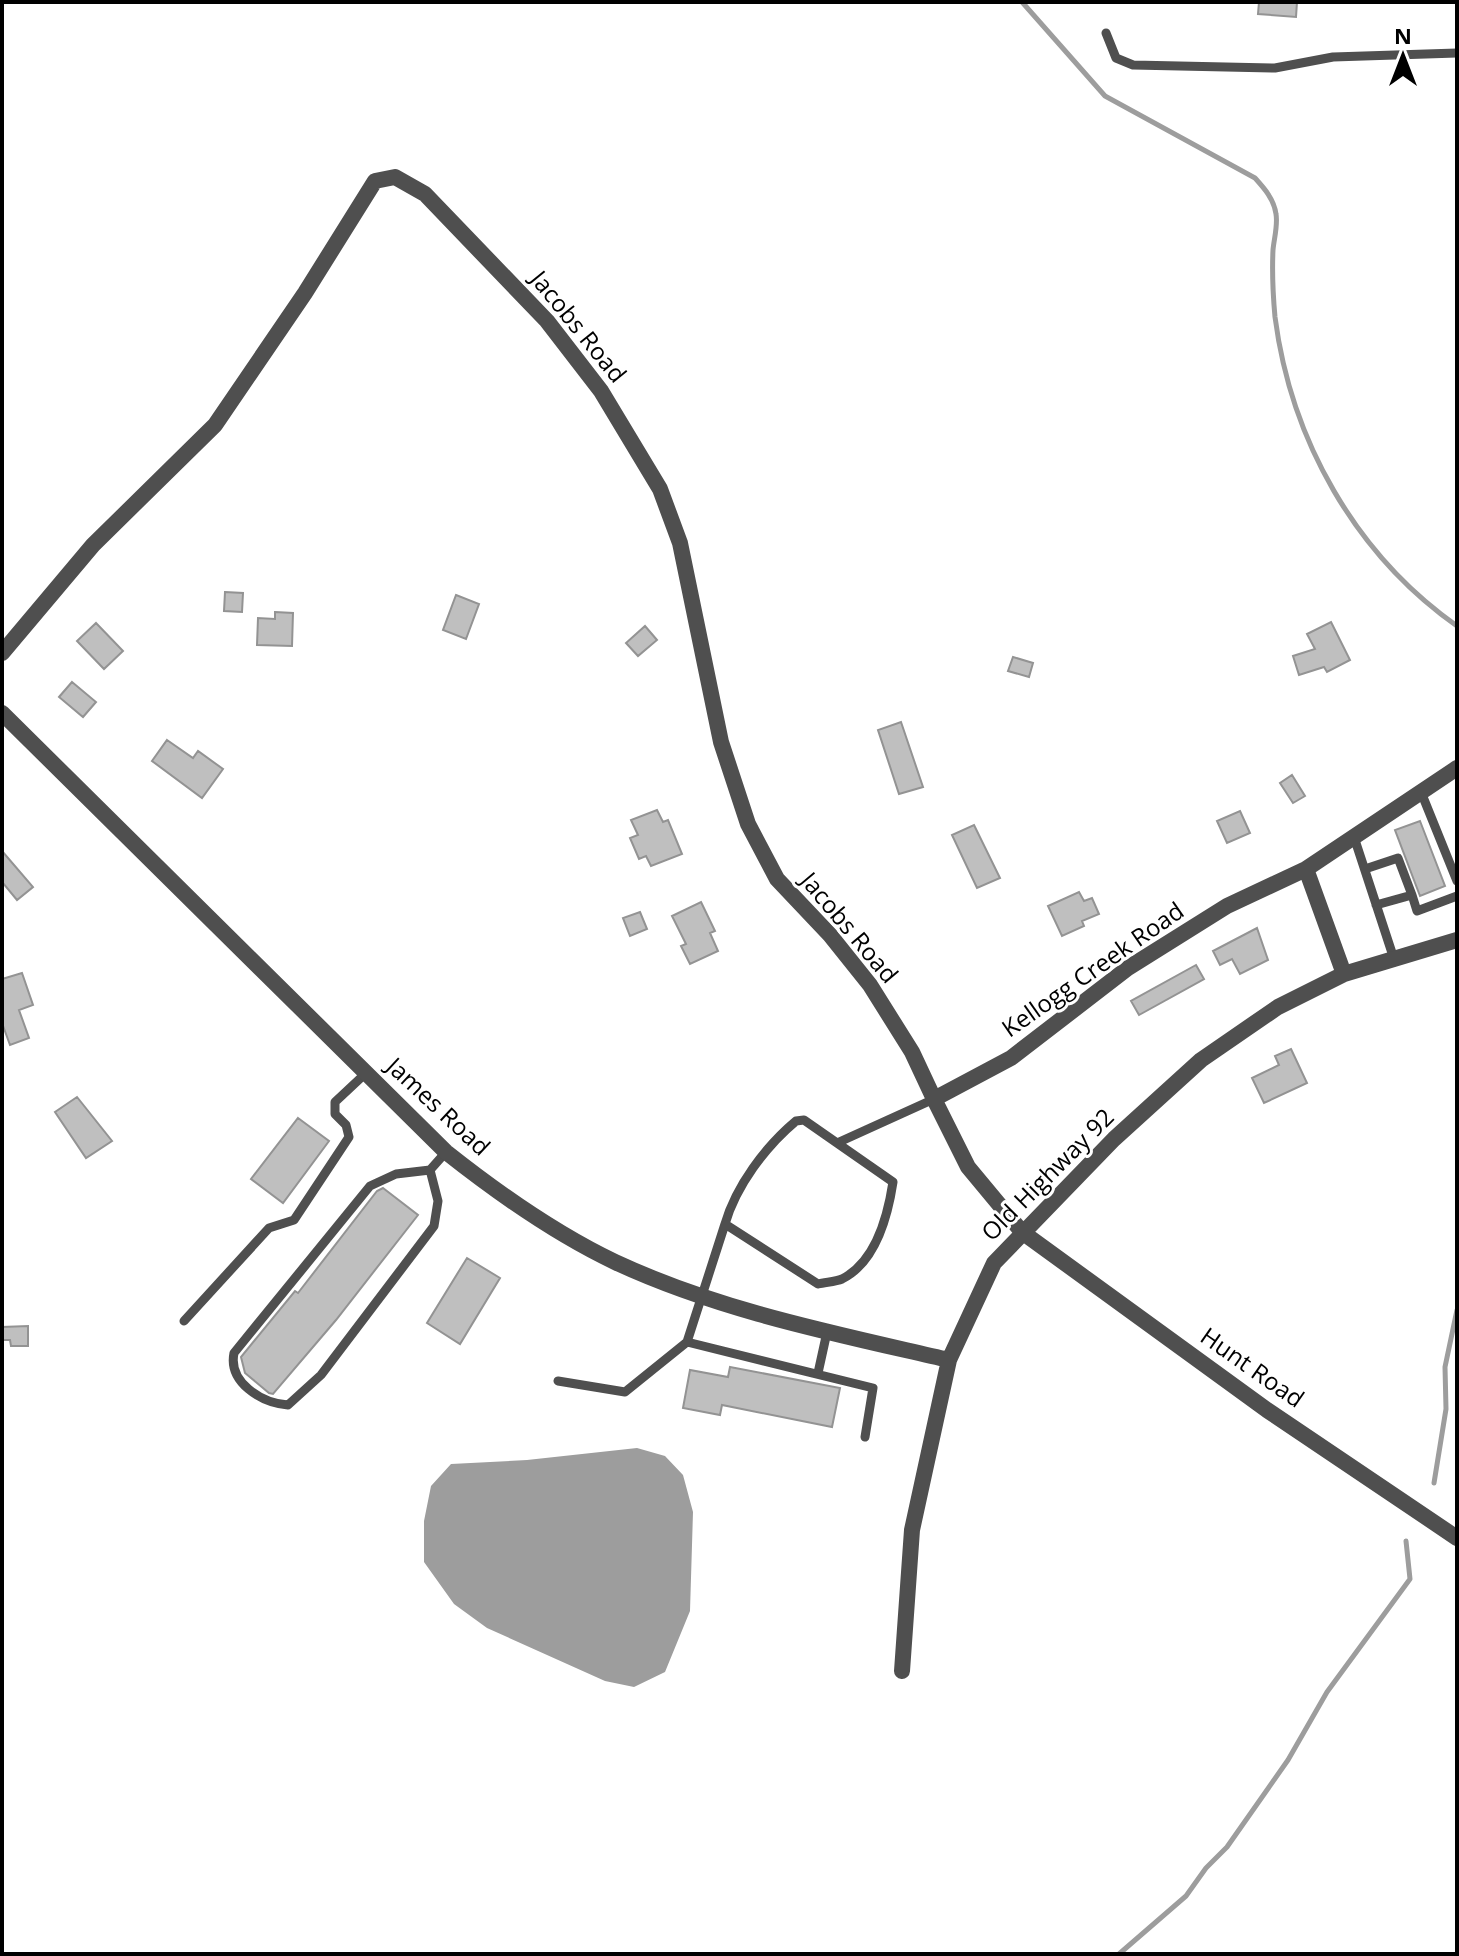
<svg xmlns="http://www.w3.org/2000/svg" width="1459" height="1956" viewBox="0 0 1459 1956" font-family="'Open Sans',sans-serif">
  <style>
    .water { fill: #9d9d9d }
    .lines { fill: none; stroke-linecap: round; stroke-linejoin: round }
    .stream { stroke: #9d9d9d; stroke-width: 5 }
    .building { fill: #bfbfbf; stroke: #939393; stroke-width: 2 }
    .service { stroke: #4f4f4f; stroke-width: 9 }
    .minor { stroke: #4f4f4f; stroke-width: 16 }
    .labels { text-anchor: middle; stroke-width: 6; stroke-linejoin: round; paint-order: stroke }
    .street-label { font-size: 24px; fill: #000; stroke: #fff }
  </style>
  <rect width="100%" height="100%" fill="#fff"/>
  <path class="water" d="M637 1448 665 1456 683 1475 693 1512 690 1611 665 1672 634 1687 605 1681 487 1628 454 1604 424 1562V1521L431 1486 451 1464 527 1460Z"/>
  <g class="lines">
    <path class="stream" d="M1022 2 1105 96 1255 178C1264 188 1274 199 1276 214 1278 225 1274 239 1273 250 1272 271 1273 295 1275 317 1291 440 1355 554 1457 626
      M1434 1483 1446 1409 1445 1367 1457 1310
      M1119 1954 1186 1896 1206 1868 1227 1847 1288 1760 1327 1692 1410 1579 1406 1541"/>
  </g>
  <path class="building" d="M1259 2H1297L1296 17 1258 14Z
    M225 592 243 593 242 612 224 611Z
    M456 595 479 604 466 639 443 630Z
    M275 612 293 613 292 646 257 645 258 618 275 619Z
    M1331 622 1350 660 1327 672 1324 667 1299 675 1293 656 1315 649 1307 634Z
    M96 623 123 651 104 669 77 641Z
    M645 626 657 640 638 656 626 643Z
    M1013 657 1033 663 1029 677 1008 671Z
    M72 682 96 702 83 717 59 697Z
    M901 722 923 787 899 794 878 730Z
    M167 740 193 758 198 751 223 769 202 798 152 761Z
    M1292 775 1305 796 1293 803 1280 783Z
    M657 810 663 822 668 820 682 854 651 866 646 856 639 859 630 838 638 835 631 820Z
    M1240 811 1250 833 1227 843 1217 821Z
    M1420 821 1445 886 1420 896 1395 830Z
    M974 825 1000 878 977 888 952 835Z
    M2 851 33 887 17 900 2 882Z
    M1079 892 1084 901 1092 898 1099 914 1082 921 1084 926 1062 936 1048 906Z
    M701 902 715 931 710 933 718 951 690 964 681 946 686 944 672 916Z
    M640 912 647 929 630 936 623 918Z
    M1257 928 1268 960 1240 974 1232 959 1220 965 1213 951Z
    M1196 965 1204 979 1139 1015 1131 1001Z
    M22 973 33 1005 19 1010 29 1038 10 1045 2 1023V979Z
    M1291 1049 1307 1083 1264 1103 1252 1078 1279 1065 1275 1056Z
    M77 1097 112 1141 86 1158 55 1112Z
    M298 1118 329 1141 283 1203 251 1179Z
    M383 1188 418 1215 336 1320 273 1394 269 1393 245 1373 241 1357 295 1291 298 1293 377 1191Z
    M467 1258 500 1278 460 1344 427 1323Z
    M28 1326V1346H11L10 1340H2V1327Z
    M730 1367 840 1388 832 1427 722 1405 720 1415 683 1408 690 1370 728 1377Z"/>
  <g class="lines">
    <path class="service" d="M1106 33 1116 58 1133 65 1275 68 1333 57 1457 53
      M1421 792 1457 881
      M1354 837 1394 959
      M1365 869 1398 858 1412 895 1376 905
      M1412 895 1417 911 1457 896
      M837 1143 893 1182C888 1215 876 1262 842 1279 835 1282 825 1282 818 1284L725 1224C736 1186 765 1147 796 1121L804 1120 837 1143 934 1099
      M430 1170 438 1201 434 1226 321 1375 288 1405C261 1403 228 1382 234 1353L370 1186 396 1174 430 1170 446 1152
      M725 1224 687 1342 873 1388 865 1437
      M184 1321 269 1228 294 1220 349 1137 346 1125 335 1114V1102L366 1073
      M818 1373 827 1332
      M558 1381 625 1392 687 1342"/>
    <path class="minor" d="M2 653 93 545 215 425 305 293 375 181 395 177 425 194 547 321 601 391 660 489 680 543 721 742 748 824 777 879 830 935 870 985 912 1052 934 1099
      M2 713 446 1152C499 1194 554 1233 615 1262 720 1311 837 1334 949 1360
      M1457 768 1306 869 1227 906 1128 968 1011 1058 934 1099 968 1167 1022 1232 1267 1410 1457 1538
      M1306 869 1344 974
      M902 1671 912 1530 949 1360 994 1263 1114 1139 1201 1060 1278 1007 1344 974 1457 940"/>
  </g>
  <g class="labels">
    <g class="street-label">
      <text transform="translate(578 327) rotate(51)" y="8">Jacobs Road</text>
      <text transform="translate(849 928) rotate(50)" y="8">Jacobs Road</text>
      <text transform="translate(1093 970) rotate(-35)" y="8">Kellogg Creek Road</text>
      <text transform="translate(438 1107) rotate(43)" y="8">James Road</text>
      <text transform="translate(1048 1175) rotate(-45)" y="8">Old Highway 92</text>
      <text transform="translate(1252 1368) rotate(35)" y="8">Hunt Road</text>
    </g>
  </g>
  <rect width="1459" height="1956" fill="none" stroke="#000000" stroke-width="8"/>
  <g transform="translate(1403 56)" stroke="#ffffff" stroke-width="6" paint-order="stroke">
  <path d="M0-6L14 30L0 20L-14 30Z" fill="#000000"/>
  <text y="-12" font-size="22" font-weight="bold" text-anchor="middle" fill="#000000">N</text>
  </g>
</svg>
